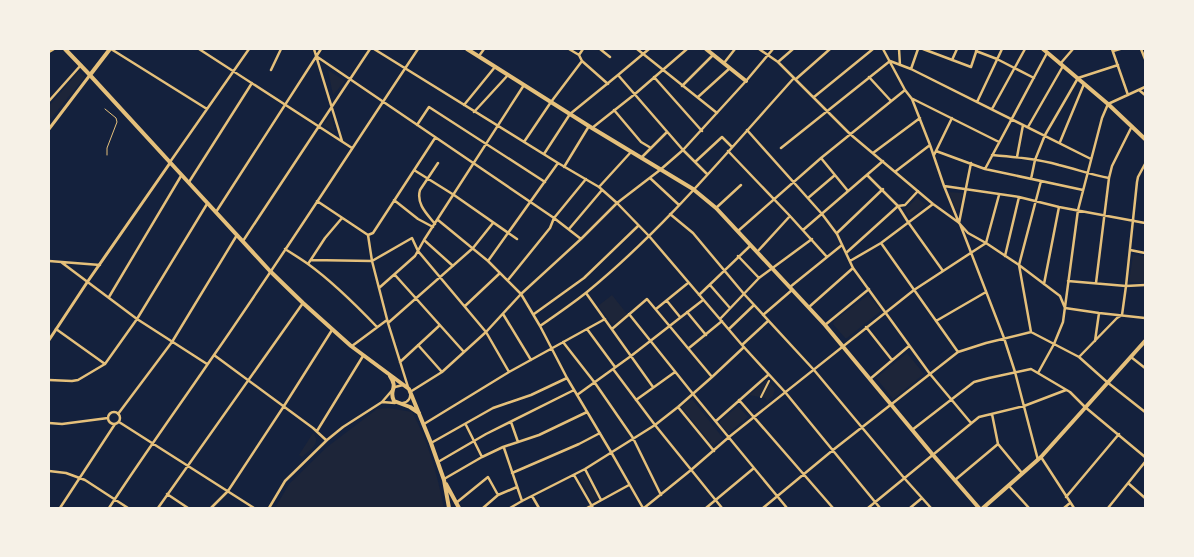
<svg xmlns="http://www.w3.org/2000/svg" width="1194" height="557" viewBox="0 0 1194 557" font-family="Ubuntu,sans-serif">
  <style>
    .green { fill: #1d2539 }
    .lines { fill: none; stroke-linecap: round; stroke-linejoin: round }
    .service { stroke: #e5c07b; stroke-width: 1 }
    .pedestrian { stroke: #e5c07b; stroke-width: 2 }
    .minor { stroke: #e5c07b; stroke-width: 2.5 }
    .tertiary { stroke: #e5c07b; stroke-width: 3 }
    .secondary { stroke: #e5c07b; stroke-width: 4 }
  </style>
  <rect width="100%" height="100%" fill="#14213d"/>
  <path class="green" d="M328 70 345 81 333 95Z
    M78 72H79L84 76V78L49 121V106Z
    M331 115 335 132 334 133 323 125Z
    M949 192 963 193 959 209 956 210Z
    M917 198 925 204V205L912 216H908L905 209Z
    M1133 255 1145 256V282L1142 283 1129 282Z
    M612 295 627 314 613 325 598 306Z
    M868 295 881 311 847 338H845L833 324 834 321Z
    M907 353 924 374 893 399 876 378Z
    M767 380 768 381 760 397 749 395Z
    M769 382 775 389 773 396 767 401 765 398 762 397Z
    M692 399 723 438 713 446 681 407Z
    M738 406 748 417 728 433 719 422Z
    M389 408 412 412C429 442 437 475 444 508H275L289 484 327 447 377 409Z
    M313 433C322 443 310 450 302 457L299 455Z
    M584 473 598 499 592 502 579 476Z"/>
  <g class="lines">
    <path class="service" d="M105 109 116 118 117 122 107 148V155"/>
    <path class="pedestrian" d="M761 397 769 381"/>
    <path class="minor" d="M111 49 207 109
      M199 49 352 148
      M314 49 342 141
      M374 49 558 163 599 187 617 203 649 236 742 345 785 392 880 508
      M569 49 579 55
      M600 49 610 57
      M637 49 717 113
      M759 49 778 62 850 134 933 204 958 222
      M883 49 905 90 912 99 930 145 944 186 959 223 968 233 986 243 1019 265 1060 296 1065 308 1099 313 1145 318
      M899 49 900 65
      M923 49 971 67 977 49
      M1112 49 1128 95
      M1141 49 1145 59
      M976 51 997 59 1034 78
      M1113 51 1120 49
      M49 52 54 49
      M316 56 554 218 581 239
      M479 56 484 49
      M952 60 957 49
      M582 61 608 84
      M778 62 793 49
      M724 63 735 49
      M1060 64 1073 49
      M911 69 918 49
      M271 70 281 49
      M618 75 683 150 707 174
      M654 77 702 131
      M869 77 891 101
      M796 79 830 49
      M682 86 713 55
      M1139 90 1145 95
      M698 97 730 68
      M814 97 873 49
      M913 99 999 142
      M49 101 81 65
      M977 102 1002 49
      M464 105 495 67
      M992 109 1025 49
      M614 110 641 142 651 148
      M474 112 508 75
      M417 125 429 107 545 182
      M1028 127 1063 66
      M592 128 635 94 687 49
      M747 130 822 214 837 234 853 268 885 312 930 374 971 423
      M524 142 551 102 582 61 579 55 583 49
      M1060 142 1084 84
      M781 148 890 61 911 69 1091 159
      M728 151 790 216 827 257
      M936 151 985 169 1083 190
      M873 153 920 118
      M544 154 570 114 618 75 649 49
      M934 155 952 118
      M992 155C1015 157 1038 159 1059 165 1076 169 1092 175 1109 178
      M1017 157 1023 125
      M641 158 667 132
      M821 158 848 191
      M170 162 249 49
      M695 162 722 137 732 147
      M564 167 589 126
      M985 169 1047 53
      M414 170 454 195 517 239
      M896 171 930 145
      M867 175 898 206 908 222 943 271
      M650 178 679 205
      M1031 179 1035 160 1045 135 1078 78 1118 65
      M189 182 252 83
      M944 186 1019 197 1059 207 1145 223
      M599 187 631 152
      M808 198 835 175
      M394 200 418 219 433 227
      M317 201 368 235 372 261 388 323 408 387
      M716 208 741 185
      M216 212 321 49
      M670 214 693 233 744 294 814 370 905 479 931 508
      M438 220 488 261 521 294 540 326 567 378 611 452 643 508
      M959 223 971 163
      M435 224C427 214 416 204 420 190L438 163
      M960 224 1004 338 1015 372 1038 460
      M569 229 602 190
      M803 230 883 161
      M738 231 821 158 905 90
      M837 233 883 189
      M368 235 373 233 435 138
      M424 240 453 266
      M243 241 370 49
      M881 243 958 352
      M285 249C293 254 301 259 308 264 333 282 356 305 377 327
      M1130 250 1145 253
      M757 252 790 216
      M846 253 898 206 905 205 918 191
      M738 256 759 278
      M1005 256 1019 197
      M311 260 372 261 412 238 418 251 486 332 509 372
      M49 261 100 265
      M488 261 558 163
      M850 261 881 243 933 204
      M61 262 137 319 207 364
      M308 264 325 238 342 218
      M395 275 464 352
      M508 280 550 228 554 218 586 179
      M1068 281 1126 286 1145 285
      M1096 283 1109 178 1112 166 1132 126
      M1044 284 1059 207
      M710 285 730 308
      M790 287 842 245
      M379 288 415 256 424 240 524 85
      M586 293 653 387
      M699 295 750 246
      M109 297 181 176
      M667 301 680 317
      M465 306 500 273
      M809 307 853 268
      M656 309 688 283
      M687 312 706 335
      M503 314 531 360
      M534 314 584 278 638 226
      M629 314 693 394 787 508
      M763 315 792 290
      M720 319 759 278 812 239
      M936 321 986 292
      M388 323 473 248 493 223
      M825 325 869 289
      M540 326C556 315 572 304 587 292 664 229 728 151 794 78
      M866 327 892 360
      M56 329 105 364
      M587 329 615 367
      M612 329 647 299 712 377
      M729 329 754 305
      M1031 332 1019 265 1041 181
      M1095 341 1099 313
      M563 342 595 383 633 438 661 495
      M418 345 442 372
      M742 345 768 321
      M352 346 387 320
      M689 348 722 321
      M214 355 313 428 326 440
      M1079 357 1117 318 1122 315 1126 286 1137 182 1138 177 1145 164
      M1131 357 1145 368
      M400 362 440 325
      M613 369 655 425 722 508
      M1038 373 1054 344 1063 322 1078 210 1102 118 1108 104 1145 87
      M870 379 909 346
      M49 380 72 381 78 380 105 364 137 319 207 204
      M577 395 631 356 703 300
      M636 400 675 372
      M739 400 833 508
      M382 402 395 403
      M403 403C409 402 411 397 410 392L442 372 486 332 521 294 581 239 617 203 660 170 683 150 746 81 773 49
      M678 407 714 451
      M108 418a6 6 0 1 1 12 0a6 6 0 1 1-12 0Z
      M118 414 172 342 237 235
      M992 414 998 444
      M716 421 768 375
      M119 422 254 508
      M511 422 518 442
      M49 423 62 424 108 418
      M424 424 509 372 605 319
      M466 425 482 457
      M912 430 974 382 989 378 1031 369 1070 392 1085 407 1145 457
      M317 431 363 356
      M431 443 493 408 531 395 567 378
      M504 448 522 501
      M1041 457 1074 508
      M438 462 486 434 574 390
      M585 469 601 500
      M49 471 66 473 85 480 128 508
      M512 473 579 444 600 433
      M574 475 593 508
      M444 479 482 457 503 447 539 435 587 412
      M955 480 998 444 1022 473
      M1128 483 1145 498
      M1009 486 1029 508
      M167 494 188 508
      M532 496 539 508
      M1066 497 1119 434
      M456 503 488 477 498 495
      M60 508 115 424
      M109 508C143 456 179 406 214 355 284 254 350 151 418 49
      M158 508 303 303
      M211 508 228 491 284 406 332 330
      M269 508 285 481 327 440 343 427 382 402 395 387 403 385
      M483 508 498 495 517 487
      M510 508 522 501 585 469 655 425 678 407 712 377 744 347
      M587 508 629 485
      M644 508 691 470 729 437 914 290 986 243 999 195
      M706 508 754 468
      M763 508 833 450 958 352 986 343 1031 332 1079 357 1107 382 1145 412
      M868 508 979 417 1024 406 1066 390
      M910 508 922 498
      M1064 508 1070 503
      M1108 508 1145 462"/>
    <path class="tertiary" d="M49 129 90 75
      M49 340 88 281 170 163"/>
    <path class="secondary" d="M65 49 88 73 189 183 270 271 303 303 351 346 409 389 431 443 444 480 449 508
      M467 49 592 128 693 189 716 208 825 325 933 455 979 508
      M706 49 746 81
      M1043 49 1108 104 1145 139
      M90 75 110 49
      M390 376C399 389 388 390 394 401L410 407 419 413
      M446 484 459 508
      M983 508 1041 457 1145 341"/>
  </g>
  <rect width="1194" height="557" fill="none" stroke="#f6f1e7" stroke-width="100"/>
</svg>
